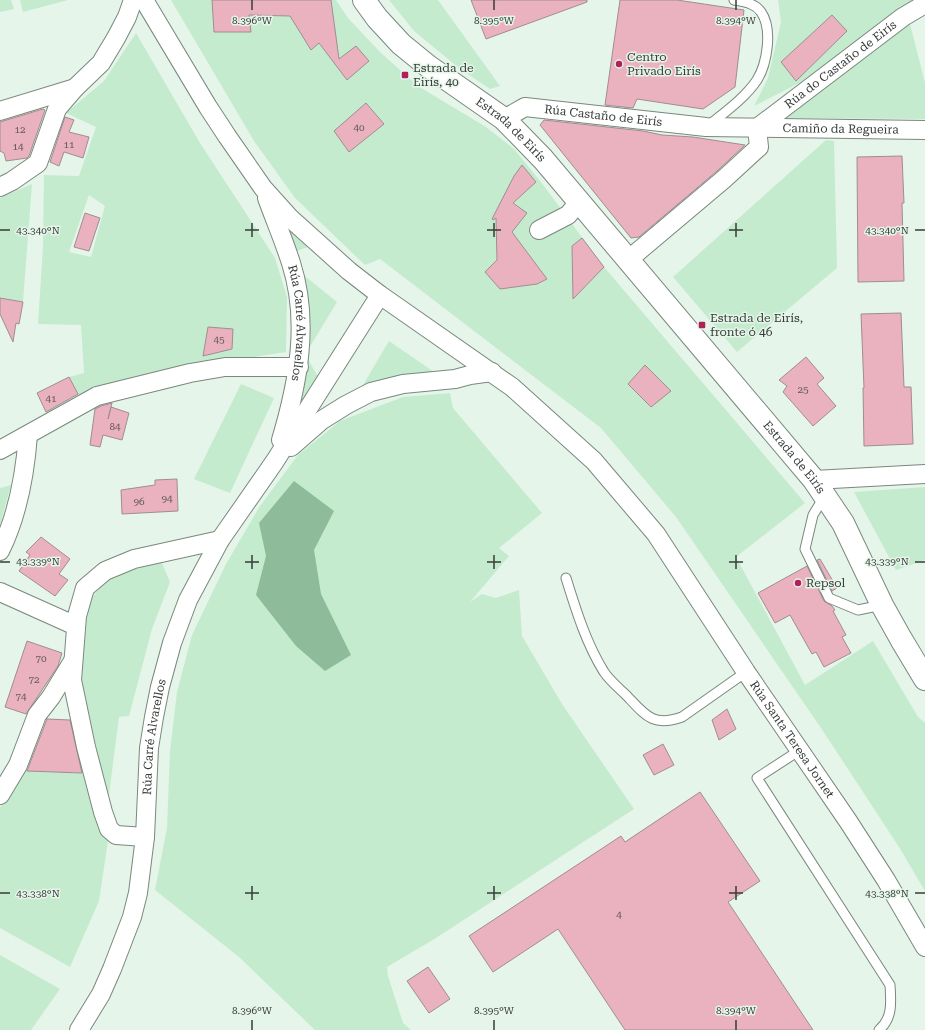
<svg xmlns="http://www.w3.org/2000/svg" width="925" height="1030" viewBox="0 0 925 1030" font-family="'Roboto Serif',serif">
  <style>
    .green { fill: #c5ebce; fill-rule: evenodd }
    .forest { fill: #8ebb99 }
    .building { fill: #eab1bf; stroke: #a08d92 }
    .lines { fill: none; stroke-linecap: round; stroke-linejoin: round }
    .service-casing { stroke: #7a887d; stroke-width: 11 }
    .minor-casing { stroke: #7a887d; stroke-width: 20 }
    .tertiary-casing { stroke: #7a887d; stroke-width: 24 }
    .service { stroke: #fff; stroke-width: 9 }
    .minor { stroke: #fff; stroke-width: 18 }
    .tertiary { stroke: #fff; stroke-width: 22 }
    .ticks { fill: none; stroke: #373d38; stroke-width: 1.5 }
    .poi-dot { fill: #af215b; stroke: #e5f5e9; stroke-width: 1.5 }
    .labels { text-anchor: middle; stroke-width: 3; stroke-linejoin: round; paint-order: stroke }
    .number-label { font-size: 10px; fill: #645a5a }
    .poi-label { font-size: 12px; fill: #373d38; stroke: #e5f5e9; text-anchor: start }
    .street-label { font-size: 12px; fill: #373d38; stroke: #e5f5e9 }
    .ticks-label { font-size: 10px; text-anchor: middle; fill: #373d38; stroke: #e5f5e9; stroke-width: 3; stroke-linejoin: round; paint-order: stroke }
  </style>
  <rect width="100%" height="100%" fill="#e5f5e9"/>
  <path class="green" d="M0 0H11L14 9 0 12Z
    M20 0H68L23 12Z
    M171 0H336L348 18 380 52 418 86 486 127 514 149 541 182 604 267 805 503 736 557 805 685 873 641 918 717 925 723V891L899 847 823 731 676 517 601 428 380 259 365 265 295 198 254 141Z
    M389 0H438L500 86 490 89 459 68 414 31Z
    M778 0H917L886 18 803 81 754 106 768 78 781 22Z
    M909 20 925 83V119L785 118Z
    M136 33 200 143 275 258 287 297 286 352 202 365 79 396 69 377 84 373 81 325 38 324 43 247 44 175 79 176 96 127 66 113 104 81ZM89 195 105 206 91 257 69 252Z
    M826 140 834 141 837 268 737 352 673 277Z
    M32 184 23 302 0 298V198Z
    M286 228H288L308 247 294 252Z
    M301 273 337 302 308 350Z
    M389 341 437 374 360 390Z
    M308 359 318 377 302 400Z
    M241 384 274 398 230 493 194 479Z
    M450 393 453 408 542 513 499 548 509 556 470 602 482 594 496 598 519 590 522 636 562 704 634 809 436 938 387 967 388 976 403 1023 411 1030H315L239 957 155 890 167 828 170 751 177 692 192 635 226 564 260 506 298 455 340 421 403 397Z
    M11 485 0 525V488Z
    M925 487V560L896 570 854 492Z
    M161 561 170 582 152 629 129 716 119 717 108 802 82 681V635L88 602 109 577Z
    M19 770 87 773 108 841 99 901 70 967 0 928V807L8 800Z
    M0 955 60 989 31 1030H0Z"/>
  <path class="forest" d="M294 481 334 511 314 550 321 594 351 655 325 671 296 646 256 595 266 556 259 523Z"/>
  <path class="building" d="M212 0H331L339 59 356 46 369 61 347 80 319 43 311 50 290 16 249 15 251 32H214Z
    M471 0H587V2L486 39Z
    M620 0H677L744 10 735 87 703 109 637 99 633 108 605 105Z
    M832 15 847 31 796 81 781 62Z
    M366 103 384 124 349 152 334 131Z
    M43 109 45 110 29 156 27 158 6 161 4 153 0 151V122Z
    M65 117 74 120 69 132 89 137 83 158 64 152 59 166 50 162Z
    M544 120 643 131 662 135 693 137 745 145 717 171 639 237 631 238 540 125Z
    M902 156 904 203H902L904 281 858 282 857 157Z
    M522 165 536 182 513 203 527 213 512 232 547 279 537 284 500 289 485 272 497 260 496 218 493 220 492 219 514 176Z
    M85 213 100 218 89 251 74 247Z
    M582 238 604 267 573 299 572 246Z
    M0 298 23 302 19 324 16 323 13 342 0 314Z
    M901 313 904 387H911L913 444 864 446 863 388H864L861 314Z
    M208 327 233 329 232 349 203 356Z
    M806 357 824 378 817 384 836 406 813 426 783 392 787 386 779 380Z
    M645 365 671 391 651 407 628 384Z
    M69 377 78 394 46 412 37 393Z
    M112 403 108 419 111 407 129 413 122 440 103 435 100 447 90 445 95 409 101 406Z
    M177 479 178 511 122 514 121 490 155 485V480Z
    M41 537 70 559 59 574 68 580 55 596 19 571 30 555 26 552Z
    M820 559 837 588 832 591 817 560Z
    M807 566 824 601 832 606 835 610 833 611 846 635 842 637 851 653 824 667 816 652 812 654 790 615 775 623 758 593Z
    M27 641 62 653 58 666 26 714 5 707Z
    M727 709 736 729 719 740 712 720Z
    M47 719 70 720 82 773 27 771Z
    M663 744 674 765 654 775 643 755Z
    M700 792 760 881 728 902 813 1030H625L558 929 493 972 469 936 621 836 625 842Z
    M428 967 450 999 429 1013 407 981Z"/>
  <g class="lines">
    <g class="service-casing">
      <path id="service" d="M708 126C725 112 745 98 757 80 767 64 773 29 761 12 755 3 744 2 734 0
        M824 497 813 515 805 549 829 598 858 610 882 605
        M566 578C576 610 586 643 604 672 610 681 620 689 627 696 646 716 653 727 682 717L746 672
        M800 750 757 778 890 985C891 1002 893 1018 879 1030"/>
    </g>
    <g class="minor-casing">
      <g id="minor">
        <path id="s1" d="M144 0 208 107 227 136 263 188 290 218 349 271 380 295 512 387 594 461 656 534 746 672 848 821 886 880 925 947"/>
        <path d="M0 111 75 88"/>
        <path id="s2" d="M504 119 525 107 706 127 925 130"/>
        <path id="s3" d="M757 128 903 17 925 4"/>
        <path d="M0 187 12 181 38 163 57 109 75 88 101 63 116 38 127 17 133 0"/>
        <path id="s4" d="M267 198C275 220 284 241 291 263 310 322 298 383 281 440"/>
        <path d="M539 230 568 215 579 202"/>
        <path d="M628 260 724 179 759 147 757 128"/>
        <path d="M291 447 322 420 346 405 371 392 403 384 455 379 470 375 492 372"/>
        <path d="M0 450 97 396 190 373 225 367H299"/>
        <path d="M814 480 925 474"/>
        <path d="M0 551C18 515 25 475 28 435"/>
        <path d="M0 592 76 626"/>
        <path d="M0 795 18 765 37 715 51 697 73 661"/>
        <path d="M145 837 116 835 109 829 103 812 86 747 72 680 77 616 85 588 105 571 134 559 220 540"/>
        <path id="s5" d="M79 1030 101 994 112 969 132 917 138 893 145 837 149 748 154 717 160 687 172 643 188 600 220 540 275 461 380 295"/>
      </g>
    </g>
    <g class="tertiary-casing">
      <g id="tertiary">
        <path id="s6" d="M364 0 377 18 401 44 428 66 504 119 543 159 814 480 843 523 882 605 901 639 925 679"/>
      </g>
    </g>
    <use href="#service" class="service"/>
    <use href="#minor" class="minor"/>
    <use href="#tertiary" class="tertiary"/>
  </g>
  <path class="ticks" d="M252 0V10M494 0V10M736 0V10M252 223V237M494 223V237M736 223V237M0 230H10M245 230H259M487 230H501M729 230H743M915 230H925M252 555V569M494 555V569M736 555V569M0 562H10M245 562H259M487 562H501M729 562H743M915 562H925M252 886V900M494 886V900M736 886V900M0 893H10M245 893H259M487 893H501M729 893H743M915 893H925M252 1020V1030M494 1020V1030M736 1020V1030"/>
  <g class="poi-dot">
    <circle cx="619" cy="64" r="4"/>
    <rect x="401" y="71" width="8" height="8" rx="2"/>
    <rect x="698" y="321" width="8" height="8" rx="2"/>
    <circle cx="798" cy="583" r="4"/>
  </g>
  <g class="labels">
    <g class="number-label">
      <text x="359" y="131">40</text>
      <text x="20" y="133">12</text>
      <text x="69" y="148">11</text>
      <text x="18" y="150">14</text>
      <text x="219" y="343">45</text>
      <text x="803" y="393">25</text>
      <text x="51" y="402">41</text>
      <text x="115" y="430">84</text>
      <text x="167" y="502">94</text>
      <text x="139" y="505">96</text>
      <text x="41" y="662">70</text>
      <text x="34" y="683">72</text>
      <text x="21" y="700">74</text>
      <text x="619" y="918">4</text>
    </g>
    <g class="poi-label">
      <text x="627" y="61">Centro<tspan x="627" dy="14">Privado Eirís</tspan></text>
      <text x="413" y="72">Estrada de<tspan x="413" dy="14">Eirís, 40</tspan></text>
      <text x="710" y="322">Estrada de Eirís,<tspan x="710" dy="14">fronte ó 46</tspan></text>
      <text x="806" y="587">Repsol</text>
    </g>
    <g class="street-label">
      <text dy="4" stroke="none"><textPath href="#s3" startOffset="105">Rúa do Castaño de Eirís</textPath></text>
      <text dy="4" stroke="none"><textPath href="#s2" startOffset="103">Rúa Castaño de Eirís</textPath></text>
      <text dy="4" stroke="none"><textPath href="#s2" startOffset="341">Camiño da Regueira</textPath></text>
      <text dy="4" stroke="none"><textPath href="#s6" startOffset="197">Estrada de Eirís</textPath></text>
      <text dy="4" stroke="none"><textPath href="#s4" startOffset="130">Rúa Carré Alvarellos</textPath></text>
      <text dy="4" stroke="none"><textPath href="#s6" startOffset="631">Estrada de Eirís</textPath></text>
      <text dy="4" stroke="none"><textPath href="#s5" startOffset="307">Rúa Carré Alvarellos</textPath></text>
      <text dy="4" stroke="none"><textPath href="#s1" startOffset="995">Rúa Santa Teresa Jornet</textPath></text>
    </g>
  </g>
  <g class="ticks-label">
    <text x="252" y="24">8.396°W</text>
    <text x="494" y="24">8.395°W</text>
    <text x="736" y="24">8.394°W</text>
    <text x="38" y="234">43.340°N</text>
    <text x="887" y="234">43.340°N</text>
    <text x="38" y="565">43.339°N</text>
    <text x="887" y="565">43.339°N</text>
    <text x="38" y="897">43.338°N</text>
    <text x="887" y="897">43.338°N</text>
    <text x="252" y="1014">8.396°W</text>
    <text x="494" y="1014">8.395°W</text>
    <text x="736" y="1014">8.394°W</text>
  </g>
</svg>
